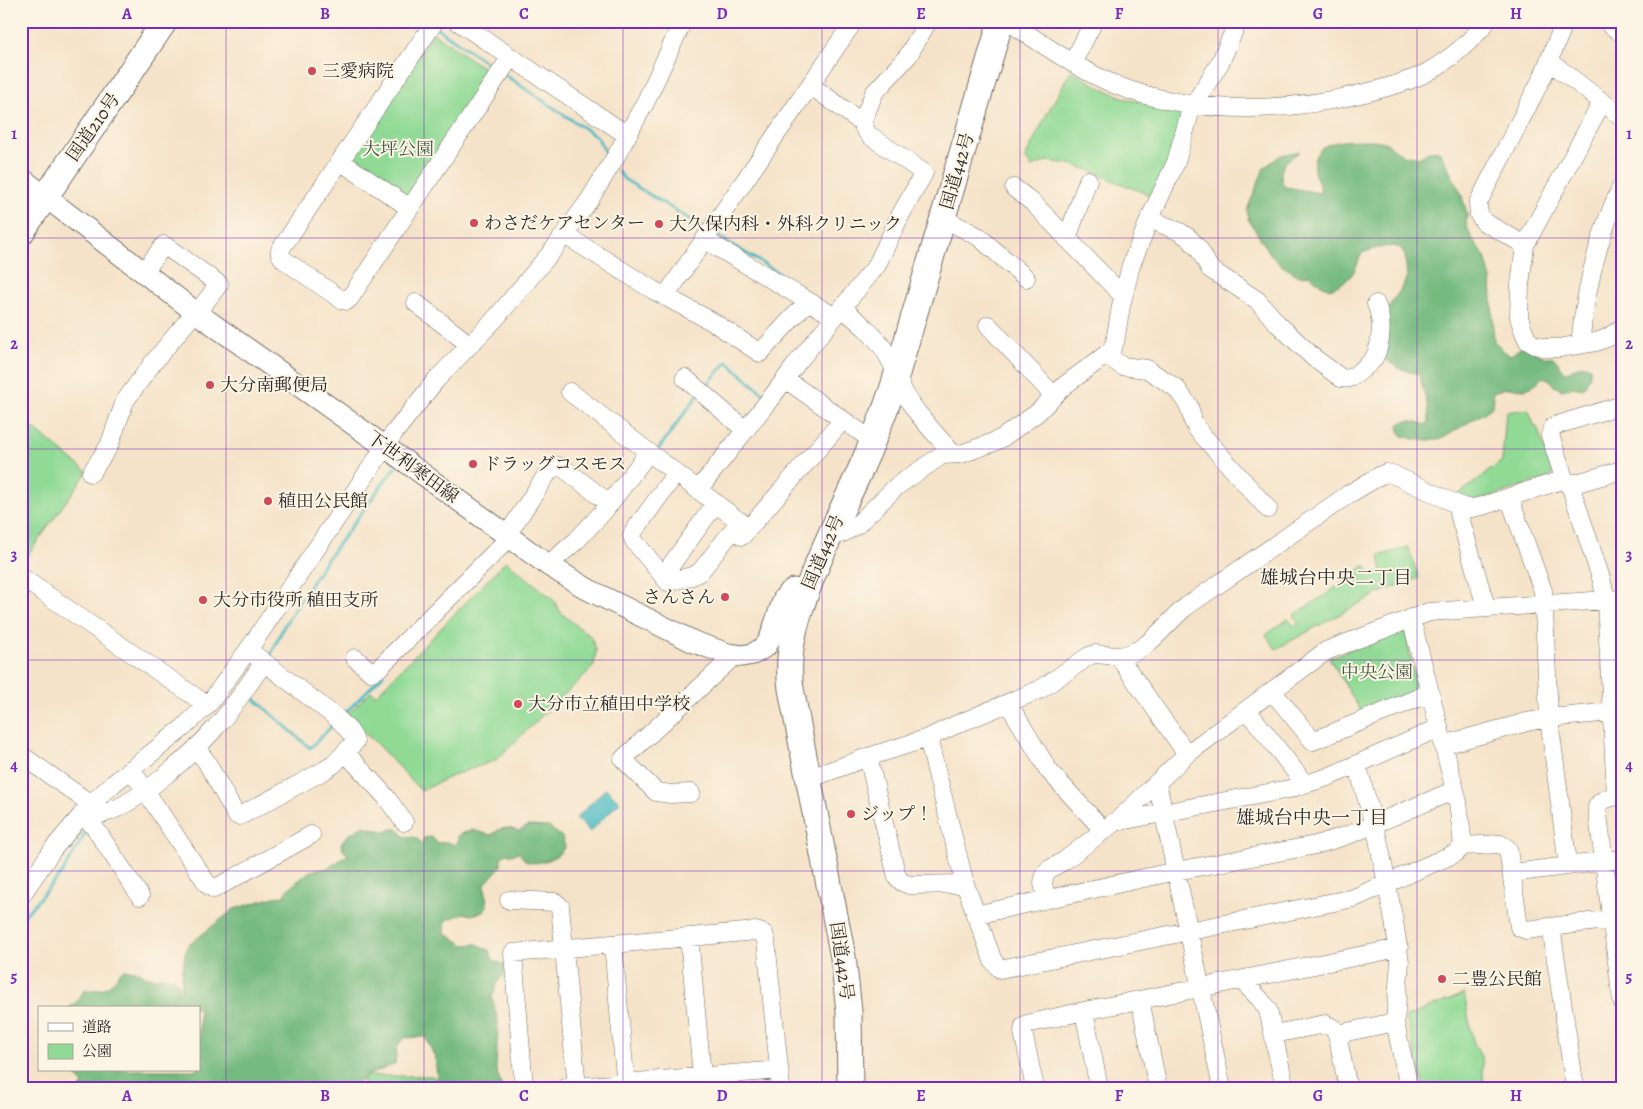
<svg xmlns="http://www.w3.org/2000/svg" width="1643" height="1109" viewBox="0 0 1643 1109" font-family="Alegreya,'Noto Serif JP',serif">
  <style>
    .green { fill: #91da96; stroke: #5e8260 }
    .forest { fill: #74ba7f; stroke: #507255 }
    .water { fill: #4cbac3; stroke: #3c7277 }
    .lines { fill: none; stroke-linecap: round; stroke-linejoin: round }
    .stream { stroke: #4cbac3; stroke-width: 3 }
    .minor-casing { stroke: #726b62; stroke-width: 19 }
    .major-casing { stroke: #726b62; stroke-width: 23 }
    .highway-casing { stroke: #726b62; stroke-width: 27 }
    .minor { stroke: #fff; stroke-width: 18 }
    .major { stroke: #fff; stroke-width: 21 }
    .highway { stroke: #fff; stroke-width: 25 }
    .grid { fill: none; stroke: #7b2cbf; stroke-width: 1; stroke-opacity: 0.55 }
    .poi-dot { fill: #d1495b; stroke: #fcf5e5; stroke-width: 2 }
    .labels { text-anchor: middle; stroke-width: 4; stroke-linejoin: round; paint-order: stroke }
    .poi-label { font-size: 18px; fill: #2b2b2b; stroke: #fcf5e5; text-anchor: start }
    .street-label { font-size: 18px; fill: #2b2b2b; stroke: #fcf5e5 }
    .park-label { font-size: 18px; fill: #445746; stroke: #fcf5e5 }
    .neighbourhood-label { font-size: 19px; fill: #2b2b2b; stroke: #fcf5e5 }
    .neatline { fill: none; stroke: #7b2cbf; stroke-width: 2 }
    .grid-label { font-size: 16px; text-anchor: middle; font-weight: bold; fill: #7b2cbf }
  </style>
  <rect width="100%" height="100%" fill="#fcf5e5"/>
  <filter id="ink" filterUnits="userSpaceOnUse"><feTurbulence type="fractalNoise" baseFrequency=".02" numOctaves="2"/><feDisplacementMap in="SourceGraphic" scale="10" xChannelSelector="R" yChannelSelector="G"/><feConvolveMatrix kernelMatrix="1 2 1 2 8 2 1 2 1" color-interpolation-filters="sRGB"/></filter>
  <filter id="wash" filterUnits="userSpaceOnUse"><feTurbulence type="fractalNoise" baseFrequency=".0096" numOctaves="4" result="noise"/><feDisplacementMap in="SourceGraphic" scale="20" xChannelSelector="R" yChannelSelector="G"/><feGaussianBlur stdDeviation="1.12" result="paint"/><feColorMatrix in="noise" values="0 0 0 0 0 0 0 0 0 0 0 0 0 0 0 0 0 1.4 0 .05"/><feComposite in="paint" operator="in"/></filter>
  <g filter="url(#wash)">
    <rect width="100%" height="100%" fill="#f5e3c9"/>
    <path class="green" d="M433 33 492 74 410 197 401 199 350 165 349 156Z
      M1071 71 1103 89 1127 99 1178 111 1183 118 1175 156 1152 196 1085 169 1070 164 1047 161 1031 167 1025 158 1048 112Z
      M1528 409 1535 427H1537L1553 472 1551 477 1470 503 1454 498 1502 461 1506 412Z
      M21 418 87 472 23 562 21 561Z
      M1408 547 1419 578 1379 593 1276 649 1266 635 1288 619 1294 626 1299 623 1294 615 1340 585 1365 565 1373 576 1382 572 1379 556Z
      M506 561 553 599 562 614 591 637 596 650 594 666 496 760 454 775 421 791 374 741 345 717 371 691 376 695Z
      M1405 629 1417 690 1362 713 1329 658Z
      M1464 994 1473 1041 1482 1059 1484 1088H1424L1406 1017Z
      M366 1076H433L436 1079 435 1088H360Z"/>
    <path class="forest" d="M1374 140 1385 142 1404 156 1411 155 1417 158C1426 156 1430 147 1440 152L1461 193 1467 214 1466 224 1471 237 1485 257 1491 279 1494 342C1502 346 1500 351 1511 355L1523 346 1544 357H1553C1559 362 1559 367 1565 372 1574 371 1582 361 1590 367 1591 375 1588 383 1582 389L1573 387 1562 390 1554 386 1550 380 1543 377 1533 386 1526 389 1506 388 1493 392 1494 399 1493 405 1490 409 1445 437 1438 440H1418L1403 436 1399 431 1398 425C1407 418 1416 421 1426 425L1429 421 1428 407 1419 374C1402 370 1390 366 1379 352L1386 311 1403 286 1407 276 1405 256 1401 248C1388 244 1375 248 1362 253 1352 276 1353 279 1330 289L1321 285 1310 275 1299 276 1278 263 1269 252 1248 219 1247 210 1264 168 1281 155 1300 151C1296 155 1291 157 1287 161 1280 167 1279 180 1285 187L1320 193C1322 184 1315 179 1314 171 1310 136 1350 141 1374 140Z
      M363 826 386 832C391 829 394 828 400 830L402 835 408 838 415 837 422 843 424 838 432 837 437 843 448 842 454 845 458 842V835L472 830 491 835 500 829 508 828 519 831 528 826 549 827 562 837 565 847C560 857 537 867 526 861 523 859 521 854 518 852L512 855 507 853 501 858V866L485 884 487 906 483 912 471 915 464 913 445 921V933L464 945 477 944 489 950 494 961 504 964 505 974 498 981 492 997 498 1022 496 1069 502 1088H438L435 1057 425 1037 404 1038 397 1046 395 1064 366 1076 354 1088H79L83 1084 71 1070H199V1008H69L78 1001 84 991C93 989 103 991 111 984 116 980 118 973 124 969L140 972 145 976 154 978 166 977 174 978 178 984V993L180 992 185 953 189 945 234 909 274 897 284 896 288 889 310 871 328 868 348 855 343 850 341 843 347 836Z"/>
    <path class="water" d="M606 788 620 802 590 832 576 818Z"/>
    <g class="lines">
      <path class="stream" d="M437 28 495 69
        M505 75 597 137 606 153
        M618 171 624 179 704 228
        M716 235 785 277
        M705 387 727 362 764 394
        M657 451 698 395
        M269 659 284 626 322 566 396 466
        M249 694 310 748 334 724
        M342 716 383 675
        M21 919 62 873 88 829"/>
    </g>
  </g>
  <g filter="url(#ink)">
    <g class="lines">
      <g class="minor-casing">
        <path id="minor" d="M435 21 280 250V254L284 260 342 300 347 301 350 298 510 58
          M457 21 627 135
          M1007 21C1045 45 1085 75 1129 90 1209 116 1289 112 1369 92 1389 87 1408 82 1426 73 1449 60 1471 42 1487 21
          M1606 21 1622 34
          M1549 61 1622 117
          M1073 62 1094 21
          M810 85 857 119 863 121
          M1602 102 1525 245 1520 285 1519 317 1523 330 1528 341 1535 345 1545 348H1559L1596 342 1607 338 1622 328
          M340 161 410 208
          M1014 188 1032 202 1123 296
          M943 218 979 237 1026 278
          M1150 219 1180 232 1189 238 1199 249 1210 269 1257 300 1277 323 1314 358 1341 378C1349 380 1353 377 1359 372 1364 368 1370 364 1374 358 1382 344 1383 319 1376 304
          M565 235 653 290 713 322 760 353 808 301
          M1067 239 1088 180
          M705 240 835 317
          M1525 245 1484 222 1479 215 1478 203 1543 76 1565 21
          M143 273 164 245 219 284 197 313
          M665 297 854 21
          M416 303 470 345
          M842 308C861 323 881 340 891 362 896 372 899 384 905 394 917 416 937 435 953 454
          M988 325 1054 396
          M1580 345C1585 290 1598 236 1622 185
          M1106 355 1122 366 1147 369 1176 388 1189 406 1193 421 1197 429 1268 509
          M685 378 745 430
          M785 379 873 441
          M570 392 748 528
          M91 473 109 446 125 401 152 364 195 312
          M676 473 634 531 632 536 634 541 668 582 692 576 700 572 740 521
          M1565 481 1550 435 1554 426 1622 405
          M1568 483H1577L1622 470
          M698 490 774 394 797 363 877 265 900 216 924 173 869 135 864 128 863 121 874 93 908 56 928 21
          M1509 497 1543 591 1549 718 1568 866
          M1460 506 1459 514 1486 607
          M507 535 549 471 557 466 562 467 610 504
          M742 536 843 420
          M829 537 843 533 858 524 897 486 942 455 961 454 989 444 1002 438 1037 413 1065 385 1111 351 1115 342 1121 306 1131 265 1150 218 1176 162 1191 109 1220 63 1238 21
          M548 565 577 540 604 511 649 452
          M663 576 716 503
          M21 577 207 705
          M1118 656C1148 654 1165 623 1187 606L1349 494 1381 475 1386 473 1392 474 1463 507 1472 508 1482 506 1559 481H1565L1571 488 1601 578 1606 599 1616 796
          M355 658 371 672 378 669 510 537
          M1272 691 1313 741 1430 693
          M1008 703 1049 771 1104 831
          M1247 710 1305 784
          M928 738 965 884 993 961 1000 969 1354 898 1456 853 1463 846 1458 802 1411 618
          M1443 745 1527 722 1549 718 1612 712
          M196 748 206 761 236 815 240 816 325 770 334 764 355 742C353 733 344 725 337 718L248 650
          M345 752 386 797 404 822
          M21 755 91 804
          M868 757 897 877 902 882 909 885 965 884
          M1357 764 1378 839 1394 921 1400 962 1395 1022 1409 1088
          M131 769 208 885 214 889 311 835
          M808 779 868 757 928 738 953 726 1041 689 1089 656 1095 654 1118 656 1187 754
          M1157 782 1222 1088
          M691 793 671 794 656 792 623 759 734 656
          M1622 795C1613 797 1600 798 1597 807L1622 1001
          M82 814C90 814 97 815 105 813 138 803 194 753 216 727 234 707 249 684 264 662
          M82 814 95 828 140 896
          M1115 822 1289 789 1328 777 1439 728
          M1463 846 1500 844 1508 849 1519 927 1526 930 1622 918
          M1512 873 1622 859
          M21 896 53 849 91 804 114 783 183 728 211 701 253 643 394 433 436 380 495 319 554 249 590 199 615 158 646 101 683 21
          M1046 899 1043 883 1045 874 1048 870 1064 861 1120 818 1187 754 1326 651 1429 612 1622 599
          M509 900 555 902 560 906 577 1088
          M975 915 1176 871 1316 845 1351 834 1455 790
          M1551 927 1575 1088
          M689 937 703 1086
          M613 944 626 1088
          M1241 980 1260 999 1268 1010 1285 1088
          M1140 1000 1158 1088
          M1084 1011 1099 1088
          M1274 1034 1325 1024 1333 1028 1337 1034 1348 1088
          M1337 1034 1395 1022
          M524 1088 513 953 756 931 764 934 766 941 781 1088
          M565 1088 779 1070
          M1035 1088 1023 1032 1024 1026 1027 1024 1084 1011 1399 948"/>
      </g>
      <g class="major-casing">
        <path id="major" d="M21 178 194 311 384 446 548 565 589 590 694 642 728 654 742 656 753 654 766 646 771 636 784 598 788 593 794 589 806 593"/>
      </g>
      <g class="highway-casing">
        <path id="highway" d="M21 233 165 21
          M850 1088 849 1011 843 957 791 689C785 647 799 611 814 572 828 539 843 507 858 475 871 446 883 417 893 387L1001 21"/>
      </g>
      <use href="#minor" class="minor"/>
      <use href="#major" class="major"/>
      <use href="#highway" class="highway"/>
    </g>
  </g>
  <path class="grid" d="M226 21V1088M424 21V1088M623 21V1088M822 21V1088M1020 21V1088M1218 21V1088M1417 21V1088M21 238H1622M21 449H1622M21 660H1622M21 871H1622"/>
  <g class="poi-dot">
    <circle cx="312" cy="71" r="5"/>
    <circle cx="474" cy="223" r="5"/>
    <circle cx="659" cy="224" r="5"/>
    <circle cx="210" cy="385" r="5"/>
    <circle cx="473" cy="464" r="5"/>
    <circle cx="268" cy="501" r="5"/>
    <circle cx="725" cy="597" r="5"/>
    <circle cx="203" cy="600" r="5"/>
    <circle cx="518" cy="704" r="5"/>
    <circle cx="851" cy="814" r="5"/>
    <circle cx="1442" cy="979" r="5"/>
  </g>
  <g class="labels">
    <g class="poi-label">
      <text x="322" y="77">三愛病院</text>
      <text x="484" y="229">わさだケアセンター</text>
      <text x="669" y="230">大久保内科・外科クリニック</text>
      <text x="220" y="391">大分南郵便局</text>
      <text x="483" y="470">ドラッグコスモス</text>
      <text x="278" y="507">稙田公民館</text>
      <text x="715" y="603" text-anchor="end">さんさん</text>
      <text x="213" y="606">大分市役所 稙田支所</text>
      <text x="528" y="710">大分市立稙田中学校</text>
      <text x="861" y="820">ジップ！</text>
      <text x="1452" y="985">二豊公民館</text>
    </g>
    <g class="street-label">
      <text transform="translate(93 127) rotate(-55)" y="6">国道210号</text>
      <text transform="translate(957 171) rotate(-74)" y="6">国道442号</text>
      <text transform="translate(413 467) rotate(36)" y="6">下世利寒田線</text>
      <text transform="translate(823 552) rotate(-67)" y="6">国道442号</text>
      <text transform="translate(842 961) rotate(82)" y="6">国道442号</text>
    </g>
    <g class="park-label">
      <text x="398" y="155">大坪公園</text>
      <text x="1377" y="678">中央公園</text>
    </g>
    <g class="neighbourhood-label">
      <text x="1336" y="584">雄城台中央二丁目</text>
      <text x="1312" y="824">雄城台中央一丁目</text>
    </g>
  </g>
  <rect width="1643" height="1109" fill="none" stroke="#fcf5e5" stroke-width="55"/>
  <rect x="38" y="1006" width="162" height="65" fill="#fcf5e5" stroke="#a8a49b"/>
  <rect x="48" y="1023" width="25" height="8" fill="#ffffff" stroke="#a8a49b"/>
  <text x="82" y="1032" font-size="15" fill="#2b2b2b">道路</text>
  <rect x="48" y="1044" width="25" height="15" fill="#91da96" stroke="#a8a49b"/>
  <text x="82" y="1056" font-size="15" fill="#2b2b2b">公園</text>
  <rect x="28" y="28" width="1588" height="1054" class="neatline"/>
  <g class="grid-label">
    <text x="127" y="19">A</text>
    <text x="325" y="19">B</text>
    <text x="524" y="19">C</text>
    <text x="722" y="19">D</text>
    <text x="921" y="19">E</text>
    <text x="1119" y="19">F</text>
    <text x="1318" y="19">G</text>
    <text x="1516" y="19">H</text>
    <text x="14" y="139">1</text>
    <text x="1629" y="139">1</text>
    <text x="14" y="349">2</text>
    <text x="1629" y="349">2</text>
    <text x="14" y="560">3</text>
    <text x="1629" y="560">3</text>
    <text x="14" y="771">4</text>
    <text x="1629" y="771">4</text>
    <text x="14" y="982">5</text>
    <text x="1629" y="982">5</text>
    <text x="127" y="1101">A</text>
    <text x="325" y="1101">B</text>
    <text x="524" y="1101">C</text>
    <text x="722" y="1101">D</text>
    <text x="921" y="1101">E</text>
    <text x="1119" y="1101">F</text>
    <text x="1318" y="1101">G</text>
    <text x="1516" y="1101">H</text>
  </g>
</svg>
